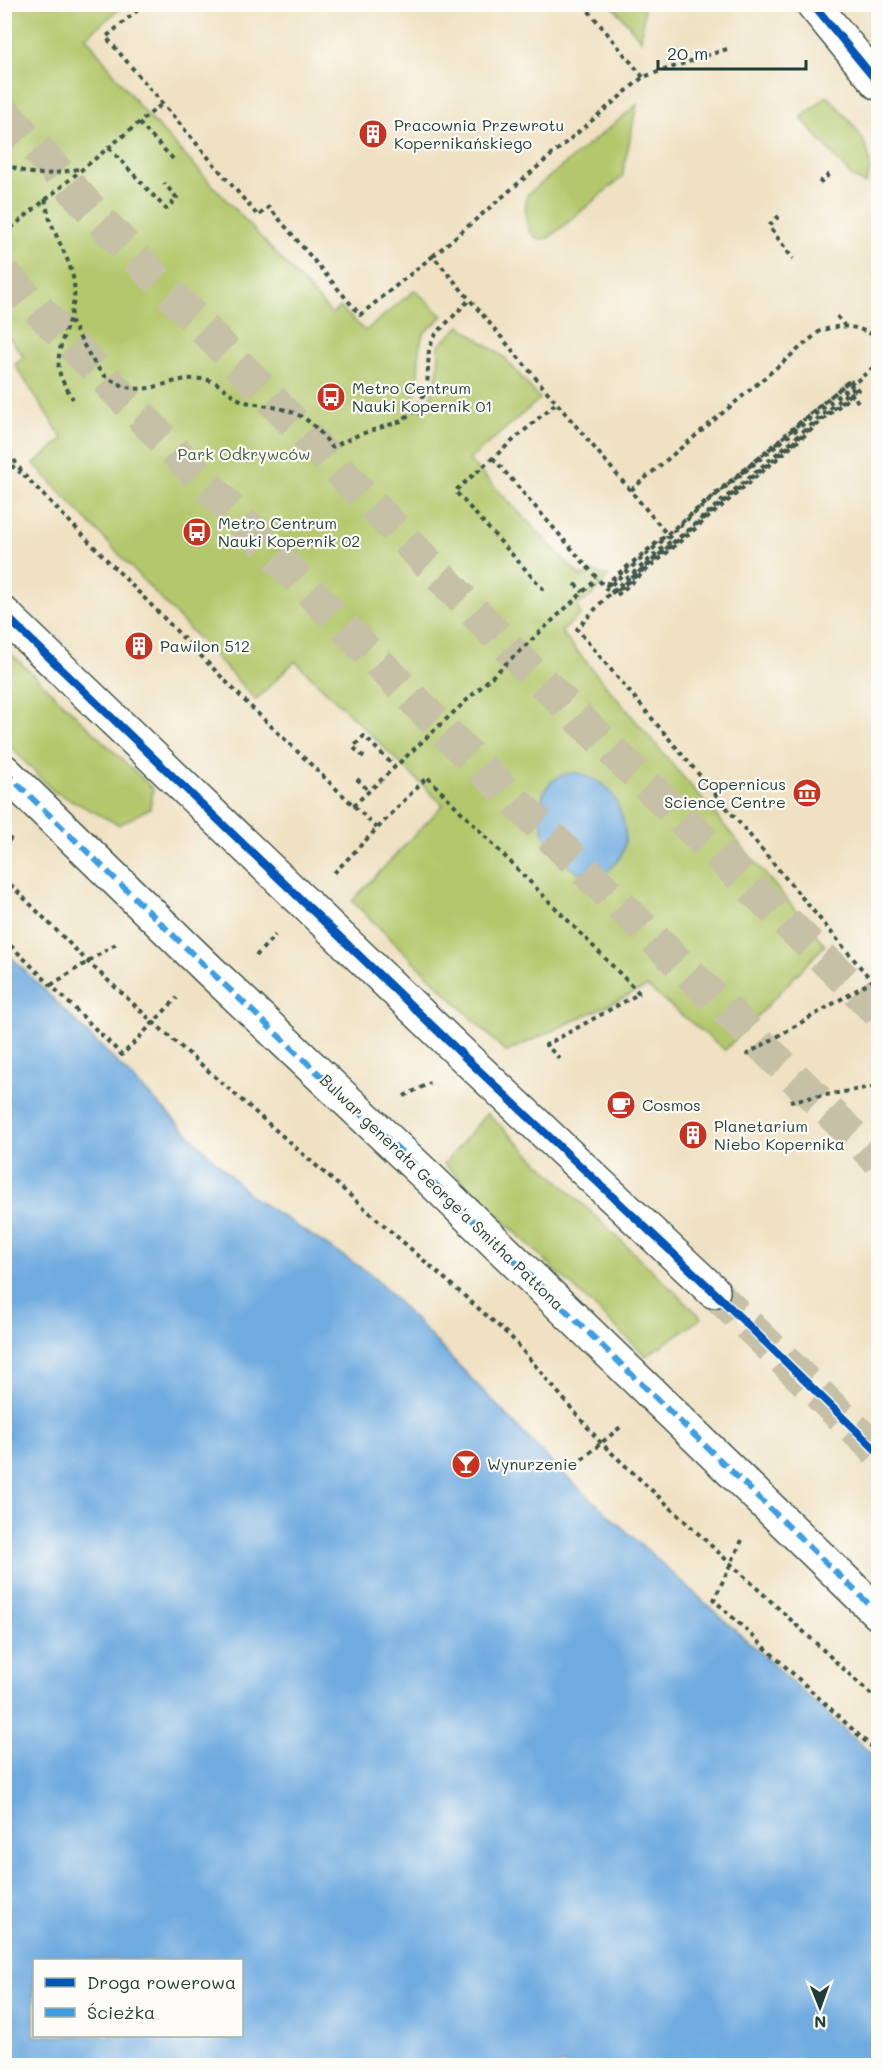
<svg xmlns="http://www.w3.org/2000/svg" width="883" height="2070" viewBox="0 0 883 2070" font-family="Mali,sans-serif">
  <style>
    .green { fill: #b3c86c; stroke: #698250; stroke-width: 1.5 }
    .water { fill: #6fabe0; stroke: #47748a; stroke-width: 1.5; fill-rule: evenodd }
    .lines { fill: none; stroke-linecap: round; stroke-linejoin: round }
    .street-tunnel { stroke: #c5c0a6; stroke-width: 33; stroke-dasharray: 33 16; stroke-linecap: butt }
    .primary-tunnel { stroke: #c5c0a6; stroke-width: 33; stroke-dasharray: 33 16; stroke-linecap: butt }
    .street-casing { stroke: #3e5649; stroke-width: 36 }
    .path { stroke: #3e5649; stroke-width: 4; stroke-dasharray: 4.5 4.5; stroke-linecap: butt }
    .street { stroke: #fff; stroke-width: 33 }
    .path-bridge { stroke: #3e5649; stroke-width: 4; stroke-dasharray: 4.5 4.5; stroke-linecap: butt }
    .quiet { stroke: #3c9ee2; stroke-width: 6; stroke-dasharray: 12 6; stroke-linecap: butt }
    .cycleway-casing { stroke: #fdfcf7; stroke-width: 11 }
    .cycleway { stroke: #0057b8; stroke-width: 8 }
    .labels { text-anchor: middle; stroke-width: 4.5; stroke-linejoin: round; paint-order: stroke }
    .poi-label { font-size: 16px; fill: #1f3d34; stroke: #fdfcf7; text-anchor: start }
    .park-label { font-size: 16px; fill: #446042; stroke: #fdfcf7 }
    .street-label { font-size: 16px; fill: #1f3d34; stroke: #fdfcf7 }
  </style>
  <rect width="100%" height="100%" fill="#fdfcf7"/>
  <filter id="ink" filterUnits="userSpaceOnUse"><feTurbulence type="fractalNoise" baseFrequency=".0167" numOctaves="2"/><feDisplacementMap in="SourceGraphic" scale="12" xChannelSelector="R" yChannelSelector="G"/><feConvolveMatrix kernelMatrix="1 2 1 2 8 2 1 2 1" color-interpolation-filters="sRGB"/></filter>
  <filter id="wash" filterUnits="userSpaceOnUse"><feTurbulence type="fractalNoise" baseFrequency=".008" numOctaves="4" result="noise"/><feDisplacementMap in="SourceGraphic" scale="24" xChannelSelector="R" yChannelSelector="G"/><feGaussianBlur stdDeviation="1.35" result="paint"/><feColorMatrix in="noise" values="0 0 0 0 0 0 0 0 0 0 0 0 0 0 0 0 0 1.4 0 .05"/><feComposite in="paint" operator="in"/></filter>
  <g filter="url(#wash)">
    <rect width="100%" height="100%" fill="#efe1c2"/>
    <path class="green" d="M5 5H124L86 37 140 107 332 314 340 307 365 331 415 290 443 316 423 334 419 349 418 386 413 400 422 411C437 392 439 369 439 345L460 326 505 358 540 399 469 460 581 577 592 571 609 576 594 594 577 606 581 614 561 632 825 945 725 1050 647 987 506 1052 352 901 443 805 295 661 256 700 34 464 63 439 15 365 24 357 5 332Z
      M612 5H643L644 13 641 40Z
      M827 96C848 118 883 152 865 184L852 177 801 118Z
      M637 105 622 177 550 237C525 248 523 211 527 195Z
      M4 647 153 789 150 808 119 825 53 791 5 741Z
      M487 1113 702 1318 646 1356 444 1164Z"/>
    <path class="water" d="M579 773C588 776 599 781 607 788 619 800 629 832 624 848 622 856 617 862 612 867 608 871 606 874 601 875 553 883 518 801 557 778 564 773 571 773 579 773Z
      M4 950 252 1197 371 1274 558 1469 878 1760V2065H5ZM34 1960H242V2036H34Z"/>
  </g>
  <g filter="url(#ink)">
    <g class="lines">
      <path class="street-tunnel" d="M713 1291 878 1452"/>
      <path class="primary-tunnel" d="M4 112 104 224 523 663 878 1012
        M4 274 449 736 878 1160"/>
      <g class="street-casing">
        <path id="street" d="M813 4 878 83
          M4 614 471 1063 713 1291
          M4 771 208 969 431 1180 878 1613"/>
      </g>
      <path class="path" d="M145 4 106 37 258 216 269 207 360 315 433 256
        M583 4 643 77
        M727 49 643 77 433 256 672 540 610 593 577 629 872 981 744 1056
        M139 123 174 160
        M109 148 166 209 177 198 164 183
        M4 163C34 178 47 175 78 169
        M819 183 831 173
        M45 199C47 207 48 215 51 222 58 243 71 261 74 283 78 315 55 341 59 370 61 381 68 390 73 399
        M779 216 769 226 793 259
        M4 234C57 190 109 147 162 104
        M837 316 844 325
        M70 321C81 337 93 368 108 378 147 403 164 376 201 379 217 380 225 390 237 398 247 404 258 404 268 406 302 412 312 421 332 447L358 435 401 421 413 412 427 390 429 348 436 334 469 300
        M4 356V359
        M863 376 878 363
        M4 445 24 475 247 703 377 828
        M493 458 610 593
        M4 460 21 473
        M631 490 820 331C845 323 855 326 878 337
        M575 584 583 592
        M544 590 455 491 556 403
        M364 757 353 747 364 736 395 767
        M357 779 369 791
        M353 806 597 579
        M4 849 11 837
        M334 873 427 777 642 996
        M4 878 88 962 154 1023 511 1337 601 1443 878 1701
        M4 939 122 1055 177 998
        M256 956 275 935
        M51 985 119 942
        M560 1059 546 1045 640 993
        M404 1096 430 1083
        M790 1101 878 1086
        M582 1459 623 1425
        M742 1540 714 1600 878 1753"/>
      <use href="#street" class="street"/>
      <path class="path-bridge" d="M858 402 850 391 619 589 613 583 850 380 858 390 616 596 607 585 848 382 854 391 617 592 608 582 863 376"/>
      <path class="quiet" d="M4 771 208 969 431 1180 878 1613"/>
      <g class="cycleway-casing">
        <path id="cycleway" d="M813 4 878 83
          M4 614 471 1063 713 1291 878 1452"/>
      </g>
      <use href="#cycleway" class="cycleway"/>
    </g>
  </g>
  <defs>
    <g id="building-disc" transform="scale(1.5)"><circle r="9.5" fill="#c8321e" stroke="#fdfcf7"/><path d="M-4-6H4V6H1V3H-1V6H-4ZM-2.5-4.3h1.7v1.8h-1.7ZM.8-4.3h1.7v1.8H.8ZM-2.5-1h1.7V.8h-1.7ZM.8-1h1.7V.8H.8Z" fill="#fff"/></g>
    <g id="bus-disc" transform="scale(1.5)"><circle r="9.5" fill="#c8321e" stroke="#fdfcf7"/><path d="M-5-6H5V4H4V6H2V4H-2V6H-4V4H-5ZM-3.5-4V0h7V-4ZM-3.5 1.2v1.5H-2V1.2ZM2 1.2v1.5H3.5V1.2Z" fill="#fff"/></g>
    <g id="museum-disc" transform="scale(1.5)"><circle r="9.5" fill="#c8321e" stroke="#fdfcf7"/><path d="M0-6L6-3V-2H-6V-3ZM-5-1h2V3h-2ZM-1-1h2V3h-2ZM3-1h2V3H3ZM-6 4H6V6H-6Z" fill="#fff"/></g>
    <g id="cafe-disc" transform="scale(1.5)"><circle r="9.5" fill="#c8321e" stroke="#fdfcf7"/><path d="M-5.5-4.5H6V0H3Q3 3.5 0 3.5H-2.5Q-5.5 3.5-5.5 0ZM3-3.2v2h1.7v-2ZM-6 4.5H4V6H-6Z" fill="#fff"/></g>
    <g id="bar-disc" transform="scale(1.5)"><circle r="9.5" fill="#c8321e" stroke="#fdfcf7"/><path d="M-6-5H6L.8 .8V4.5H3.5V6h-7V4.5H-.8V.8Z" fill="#fff"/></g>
  </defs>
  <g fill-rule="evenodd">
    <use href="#building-disc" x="373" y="134"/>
    <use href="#bus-disc" x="331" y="397"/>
    <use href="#bus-disc" x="197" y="532"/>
    <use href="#building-disc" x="139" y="646"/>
    <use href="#museum-disc" x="807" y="793"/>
    <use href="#cafe-disc" x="621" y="1105"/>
    <use href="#building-disc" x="693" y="1135"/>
    <use href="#bar-disc" x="466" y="1464"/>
  </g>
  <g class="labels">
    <g class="poi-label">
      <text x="394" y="131">Pracownia Przewrotu<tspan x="394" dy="18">Kopernikańskiego</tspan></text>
      <text x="352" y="394">Metro Centrum<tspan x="352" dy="18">Nauki Kopernik 01</tspan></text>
      <text x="218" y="529">Metro Centrum<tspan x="218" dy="18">Nauki Kopernik 02</tspan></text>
      <text x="160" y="652">Pawilon 512</text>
      <text x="786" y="790" text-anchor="end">Copernicus<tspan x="786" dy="18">Science Centre</tspan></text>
      <text x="642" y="1111">Cosmos</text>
      <text x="714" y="1132">Planetarium<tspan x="714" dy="18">Niebo Kopernika</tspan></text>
      <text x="487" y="1470">Wynurzenie</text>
    </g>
    <g class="park-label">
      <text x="244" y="460">Park Odkrywców</text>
    </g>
    <g class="street-label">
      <text transform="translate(442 1192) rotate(44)" y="6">Bulwar generała George'a Smitha Pattona</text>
    </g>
  </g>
  <rect width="883" height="2070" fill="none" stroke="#fdfcf7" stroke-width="24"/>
  <rect x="33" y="1959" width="210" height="78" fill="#fdfcf7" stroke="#a4b0a9" stroke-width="1.5"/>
  <rect x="45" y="1978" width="30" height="9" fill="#0057b8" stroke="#a4b0a9" stroke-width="1.5"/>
  <text x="87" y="1989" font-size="18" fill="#1f3d34">Droga rowerowa</text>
  <rect x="45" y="2008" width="30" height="9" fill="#3c9ee2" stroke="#a4b0a9" stroke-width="1.5"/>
  <text x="87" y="2019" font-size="18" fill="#1f3d34">Ścieżka</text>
  <g transform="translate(820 2007) rotate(179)" stroke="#fdfcf7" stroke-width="4.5" paint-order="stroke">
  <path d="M0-4.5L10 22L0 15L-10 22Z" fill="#1f3d34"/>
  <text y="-9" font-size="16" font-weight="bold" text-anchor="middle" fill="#1f3d34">N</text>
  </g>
  <path d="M658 60v9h148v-9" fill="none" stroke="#1f3d34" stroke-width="3"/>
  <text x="667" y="60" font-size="18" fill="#1f3d34" stroke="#fdfcf7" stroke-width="4.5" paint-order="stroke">20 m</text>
</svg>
